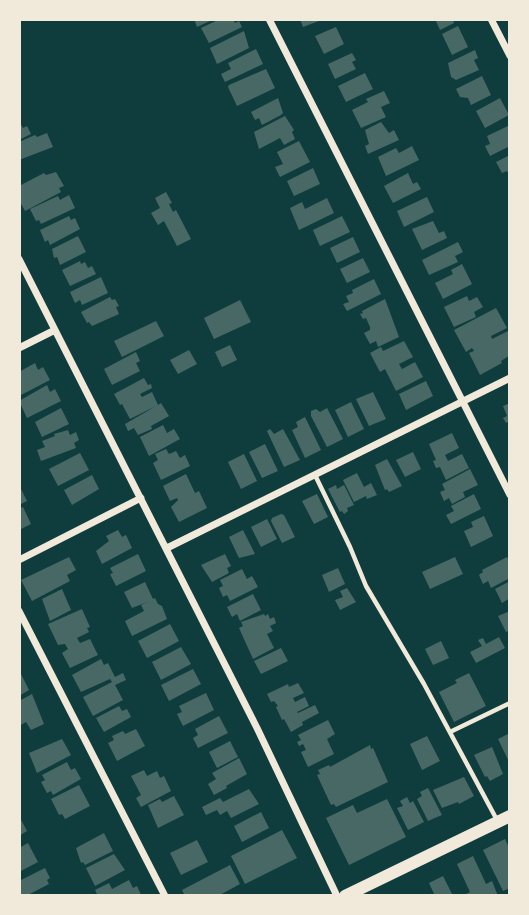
<svg xmlns="http://www.w3.org/2000/svg" width="529" height="915" viewBox="0 0 529 915" font-family="Overpass,sans-serif">
  <style>
    .building { fill: #486865 }
    .lines { fill: none; stroke-linecap: round; stroke-linejoin: round }
    .service { stroke: #f1e9da; stroke-width: 4.5 }
    .minor { stroke: #f1e9da; stroke-width: 7 }
    .secondary { stroke: #f1e9da; stroke-width: 12 }
  </style>
  <rect width="100%" height="100%" fill="#0f3d3e"/>
  <path class="building" d="M194 19H214L197 27Z
    M220 19H233L235 23 239 21 242 27 209 43 201 28Z
    M300 19H324L303 27Z
    M435 19H453L454 23 440 30Z
    M458 26 468 47 452 55 442 34Z
    M336 27 344 44 324 54 315 36Z
    M244 31 249 48 217 64 210 48Z
    M256 49 263 64 225 82 221 74 231 69 228 63Z
    M475 50 478 58 474 60 479 70 456 80 451 77 448 63Z
    M352 53 356 60 352 62 356 69 335 79 328 64Z
    M266 69 275 88 237 106 228 87 229 85Z
    M365 73 373 89 346 102 338 86Z
    M482 76 491 95 471 105 468 98 460 97 456 89Z
    M384 91 390 103 381 107 386 117 361 128 352 110 368 102 366 99Z
    M278 98 283 113 281 115 262 125 259 118 255 120 251 112Z
    M500 98 509 115 485 128 476 111Z
    M285 116 294 130 292 132 295 139 284 145 280 138 259 149 254 132Z
    M19 121 23 128 27 126 31 134 19 140Z
    M381 122 389 133 394 130 399 140 368 154 365 146 369 144 365 130Z
    M510 125V146L490 156 485 146 490 144 487 136Z
    M47 133 53 147 19 160V142L35 135 37 137Z
    M299 141 310 162 280 177 275 167 283 164 277 152Z
    M412 146 419 160 386 176 378 157 396 148 399 153Z
    M510 155V176L507 171 502 173 496 162Z
    M313 168 320 184 294 196 287 181Z
    M56 172 64 186 59 188 61 192 25 211 19 200V186L44 173 46 175Z
    M408 173 413 184 417 182 421 189 393 203 384 186Z
    M166 192 172 203 169 204 173 212 176 210 191 239 177 246 164 221 158 225 151 213 160 208 155 198Z
    M69 195 75 208 41 224 39 220 36 221 30 209 58 196 60 200Z
    M427 197 434 212 404 227 397 211Z
    M327 198 334 213 299 230 290 208 302 202 305 209Z
    M69 216 71 220 75 218 80 229 50 245 48 240 45 242 40 230Z
    M342 216 350 232 320 246 313 230Z
    M433 221 439 233 444 231 447 238 422 250 412 229Z
    M78 236 86 252 60 265 57 257 54 258 52 249Z
    M353 237 360 252 337 263 330 248Z
    M458 242 463 252 455 256 458 262 429 275 422 260Z
    M363 258 370 272 347 283 340 269Z
    M80 261 81 264 85 262 88 268 92 266 96 274 70 286 62 270Z
    M462 264 472 284 443 299 435 283 453 274 451 270Z
    M101 277 108 293 82 305 80 300 75 303 70 292Z
    M374 279 381 294 347 311 343 304 349 302 346 296 353 293 352 290Z
    M467 296 469 301 477 297 483 307 474 312 476 317 454 327 444 307Z
    M110 297 112 300 115 299 119 306 116 307 119 314 92 326 89 322 87 323 81 312Z
    M385 299 399 337 378 347 376 341 370 344 364 333 370 330V327L366 318 363 319 360 314 363 313 362 311Z
    M240 300 251 322 214 339 204 318Z
    M496 308 507 328 491 336 492 339 510 330V355L501 361 502 363 480 375 469 353 474 351 472 348 466 352 454 330Z
    M156 321 164 336 122 357 114 341Z
    M404 341 413 357 399 364 402 369 415 362 423 377 396 391 385 369 380 372 370 353 381 347 383 351Z
    M230 345 237 360 222 367 215 352Z
    M189 350 197 364 178 374 170 360Z
    M136 352 140 361 136 363 140 371 112 385 104 369Z
    M35 363 38 370 43 367 50 380 19 396V372Z
    M144 378 148 385 151 384 152 388 140 394 142 397 152 392 158 405 161 403 169 416 151 426 152 429 138 435 134 428 128 431 125 424 156 406 130 419 122 404 120 405 114 394Z
    M426 381 433 396 406 410 399 394Z
    M47 385 50 392 55 389 61 401 27 418 19 401Z
    M373 392 386 419 369 426 356 399Z
    M351 402 364 429 348 437 335 410Z
    M510 403V421L506 423 503 418 507 416 503 406Z
    M61 408 69 424 42 437 35 422Z
    M327 408 343 439 327 447 311 416V411L316 409 320 412Z
    M305 417 321 450 305 458 292 430 298 427 296 422Z
    M163 425 167 433 174 429 180 439 149 456 140 437Z
    M270 429 274 434 283 429 300 460 284 467 267 431Z
    M68 430 70 435 76 432 79 440 74 443 76 448 41 461 37 450 45 447 42 441 55 436 54 434Z
    M452 433 459 448 445 455 448 461 462 454 469 468 446 480 440 467 436 468 433 461 436 460 429 444Z
    M265 444 278 471 262 478 249 452Z
    M166 449 169 454 176 451 180 458 185 455 190 466 161 480 153 463 158 460 155 454Z
    M413 452 421 469 405 477 396 460Z
    M80 453 89 470 58 486 49 469Z
    M244 454 257 481 241 489 228 462Z
    M387 459 402 486 389 492 387 489 385 490 375 465Z
    M470 469 478 485 463 492 465 497 452 504 449 498 444 501 440 492 445 490 442 484Z
    M357 473 364 487 371 483 377 495 367 499 366 496 354 502 343 480Z
    M186 474 195 493 199 491 207 508 179 522 171 507 178 500 177 498 170 501 163 486Z
    M92 475 99 489 72 505 64 490Z
    M19 485 27 501 19 505Z
    M336 485 337 489 344 485 354 505 347 508 348 511 344 514 342 511 340 512 328 489Z
    M317 494 328 517 314 524 302 501Z
    M474 494 481 509 451 524 446 515 454 511 451 506Z
    M23 507 31 524 19 530V509Z
    M281 514 284 515 295 537 282 543 271 521 272 518Z
    M484 516 493 536 471 547 464 531 473 527 471 522Z
    M267 519 277 539 261 547 251 527Z
    M118 530 122 537 126 535 132 548 102 564 96 551 109 541 106 536Z
    M243 530 255 554 239 558 229 537Z
    M138 554 146 571 116 586 110 574 113 573 110 568Z
    M225 554 231 566 227 568 229 573 212 582 201 565Z
    M69 557 76 570 67 575 70 581 32 601 21 580Z
    M455 557 463 574 430 589 422 572Z
    M507 557 510 562V578L491 588 488 581 483 584 479 575 483 572 482 570Z
    M338 568 345 584 329 592 322 575Z
    M242 569 247 579 252 576 258 587 230 601 227 595 223 597 219 588 223 586 220 580Z
    M510 581V598L502 603 495 589Z
    M145 582 153 599 155 598 158 604 162 606 167 619 132 636 125 621 144 611 141 605 150 601 132 608 124 592Z
    M347 588 356 602 340 610 335 600 343 597 340 591Z
    M62 589 71 610 50 621 42 599Z
    M253 594 261 610 240 621 237 614 232 617 227 607Z
    M82 609 90 627 87 628 89 632 77 638 80 643 90 639 98 655 70 668 62 653 68 649 65 644 58 645 48 624Z
    M510 611V630L506 632 498 616Z
    M264 614 265 616 268 614 270 619 274 617 276 623 270 626 273 631 267 634 274 648 253 659 239 628 243 626 241 622Z
    M170 624 179 641 147 658 138 641Z
    M499 637 505 648 476 663 470 652 482 646 478 640 483 638 486 644Z
    M441 641 449 658 433 665 425 649Z
    M181 647 191 664 161 680 152 662Z
    M281 648 288 661 261 674 254 661Z
    M101 659 104 665 108 663 115 677 123 673 126 680 115 685 123 700 93 716 83 697 112 682 110 679 81 692 72 675Z
    M193 669 201 684 169 701 161 685Z
    M469 673 486 706 454 722 439 692 457 683 455 680Z
    M21 674 29 690 19 696V675Z
    M298 683 304 693 293 698 295 702 305 697 309 706 297 712 298 713 315 705 319 713 302 722 303 725 291 732 284 719 282 720 276 707 278 706 274 701 271 702 267 694 288 684 289 687Z
    M206 693 214 710 183 726 177 714 182 712 179 706Z
    M32 694 44 724 31 730 26 722 19 726V701Z
    M119 706 122 711 127 709 131 717 104 732 96 718Z
    M219 716 228 733 198 748 193 738 198 735 195 729Z
    M328 720 335 734 327 739 334 754 308 767 301 752 306 750 303 744 299 746 297 742 301 740 298 735Z
    M136 729 145 746 117 761 108 743 114 740 112 736 123 731 125 734Z
    M510 733V764L498 739Z
    M427 736 440 761 422 770 410 744Z
    M62 739 71 755 37 773 29 753Z
    M230 741 238 757 217 768 209 752Z
    M370 745 371 749 373 748 388 782 336 807 334 804 331 805 317 775 320 774 318 770 329 765 330 767Z
    M492 747 503 774 490 781 487 776 485 777 474 755Z
    M239 758 247 774 226 786 227 788 214 795 208 784 216 779 212 773Z
    M67 762 71 770 75 768 81 779 53 795 51 791 47 793 41 782 45 780 42 775Z
    M144 770 147 776 157 771 160 778 164 776 171 791 141 807 136 798 141 795 131 776Z
    M464 777 474 796 459 804 458 802 442 808 433 790Z
    M79 785 90 806 65 819 62 814 59 815 51 799Z
    M428 788 442 815 428 821 417 799 422 796 420 792Z
    M249 789 259 804 231 818 227 811 220 815 217 810 206 815 202 807 220 798 223 802Z
    M174 796 184 815 158 828 148 805 160 799 162 802Z
    M407 797 410 803 413 801 424 822 408 830 397 808 403 806 400 801Z
    M387 799 406 837 349 865 326 818 353 805 357 813Z
    M261 812 269 828 242 842 234 826Z
    M19 816 27 831 19 836Z
    M282 830 297 858 245 884 231 856Z
    M104 833 113 851 85 865 83 862 81 863 76 848Z
    M505 839 510 850V888L503 891 483 850Z
    M197 840 208 862 181 875 170 853Z
    M28 843 38 862 19 872V848Z
    M114 854 125 870 95 886 86 868Z
    M473 856 486 884 492 881 498 896H462L470 892 457 864Z
    M230 865 240 884 218 896H185L182 890Z
    M45 868 50 878 47 880 49 884 26 896H21L19 881Z
    M443 876 453 896H435L429 883Z
    M129 880 133 888 137 886 141 895 98 896 95 890 109 883 112 889Z"/>
  <g class="lines">
    <path class="service" d="M315 475 350 547 366 586 424 684 497 820
      M450 732 510 703"/>
    <path class="minor" d="M269 19 510 495
      M491 19 510 56
      M19 259 257 728 337 896
      M19 348 55 330
      M167 548 510 378
      M19 560 141 498
      M19 611 165 896"/>
    <path class="secondary" d="M345 896 510 816"/>
  </g>
  <rect width="529" height="915" fill="none" stroke="#f1e9da" stroke-width="42"/>
</svg>
